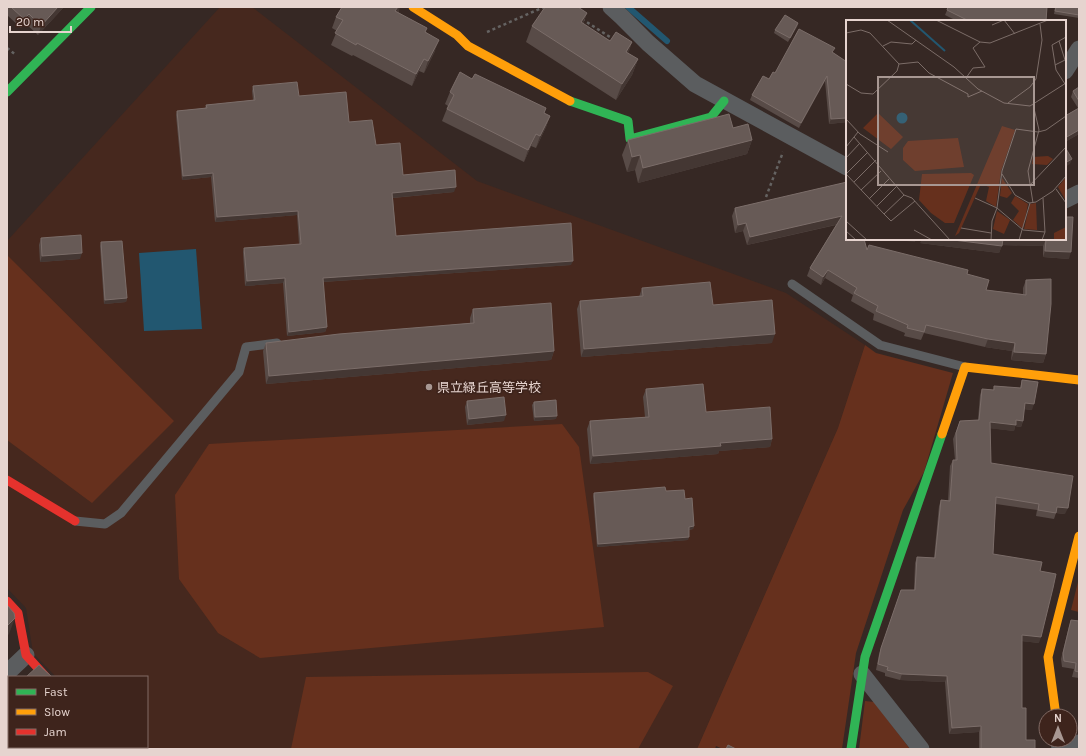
<svg xmlns="http://www.w3.org/2000/svg" width="1086" height="756" viewBox="0 0 1086 756" font-family="Karla,'Noto Sans JP',sans-serif">
  <style>
    .built { fill: #46281e }
    .green { fill: #66301d }
    .water { fill: #225770 }
    .lines { fill: none; stroke-linecap: round; stroke-linejoin: round }
    .stream { stroke: #225770; stroke-width: 6 }
    .path { stroke: #656362; stroke-width: 2.5; stroke-dasharray: 3 3; stroke-linecap: butt }
    .lane { stroke: #5b5d5f; stroke-width: 9 }
    .street { stroke: #5b5d5f; stroke-width: 17 }
    .fast { stroke: #30b455; stroke-width: 9 }
    .slow { stroke: #ff9f0a; stroke-width: 9 }
    .jam { stroke: #e5322d; stroke-width: 9 }
    .wall { fill: #584b47 }
    .shaded-wall { fill: #443733 }
    .building { fill: #675a56; stroke: #7b6d69 }
    .poi-dot { fill: #a89893; stroke: #3e241c; stroke-width: 1.5 }
    .labels { text-anchor: middle; stroke-width: 3.5; stroke-linejoin: round; paint-order: stroke }
    .poi-label { font-size: 13px; fill: #e6d4cf; stroke: #3e241c; text-anchor: start }
    .inset-river { fill: none; stroke: #225770; stroke-width: 2 }
    .inset-road { fill: none; stroke: #7c6d68; stroke-width: 1 }
    .view { fill: #a89893; fill-opacity: 0.15; stroke: #a89893; stroke-width: 2 }
    .inset-edge { fill: none; stroke: #e6d4cf; stroke-width: 2 }
  </style>
  <rect width="100%" height="100%" fill="#362824"/>
  <path class="built" d="M220 7H252L477 181 786 293 865 345 838 428 697 749H124L122 747H147V677H56L33 653 26 608 7 588V241Z"/>
  <path class="green" d="M7 255 174 421 92 503 7 440Z
    M865 345 876 353 953 373 924 472 903 510 856 653 842 749H723L716 746 715 749H697L838 428Z
    M562 424 579 447 604 627 260 658 218 633 179 579 175 495 209 444Z
    M1079 578V612L1071 610Z
    M648 672 673 686 638 749H291L306 677Z
    M865 701 874 702 910 749H859Z"/>
  <path class="water" d="M196 249 202 329 144 331 139 253Z"/>
  <g class="lines">
    <path class="stream" d="M628 7 667 41"/>
    <path class="path" d="M582 19 613 39
      M487 32 544 7
      M7 48 16 55
      M766 197 783 152"/>
    <path class="lane" d="M792 284 880 345 965 367
      M75 521 105 524 121 513 239 372 246 347 277 343"/>
    <path class="street" d="M611 7 622 17 648 43 695 84 847 167
      M1065 71 1079 49
      M1065 200 1079 193
      M7 673 26 655
      M862 674 921 749
      M1059 740 1060 749
      M112 747 114 749
      M42 749 44 747
      M1070 749 1079 743"/>
    <path class="fast" d="M7 92 91 7
      M570 101 628 121 630 139 711 117 724 101
      M851 749 865 657 942 434"/>
    <path class="slow" d="M413 7 457 35 468 46 570 101
      M942 434 965 367 1079 380
      M1056 716 1048 657 1079 536"/>
    <path class="jam" d="M7 480 75 521
      M7 601 18 613 26 655 46 677"/>
  </g>
  <path class="wall" d="M7 7H64L38 35 25 23 21 28 7 15Z
    M946 7H1047L1046 21H957L945 15 948 8Z
    M1055 7H1079V18L1054 14Z
    M399 11 398 12 426 32 435 51 424 73 419 71 412 86 353 55 352 56 331 45 337 31 332 28 336 17Z
    M587 13 583 24 610 41 632 42 628 53 638 59 632 75 616 100 526 42 532 26Z
    M798 23 797 27 788 42 774 33 775 30Z
    M833 53 847 62V122L829 124 825 81 799 128 750 100 752 95 769 79 775 73Z
    M472 79 550 116 546 127 536 148 531 146 524 162 442 121 448 106 445 104 450 92Z
    M253 86 299 96 349 122 376 145 403 175 454 192 393 198 396 236 571 265 323 282 327 327 325 332 287 336 283 283 245 286 243 252 244 248 299 244 297 215 215 222 211 177 182 180 176 115 177 111 205 108 206 105 253 100 252 91Z
    M1079 87V134L1065 142V116L1078 108 1071 97 1073 91Z
    M733 128 752 140 747 154 638 183 635 170 627 172 622 155 628 140Z
    M847 182 867 250 967 274 986 290 1023 294V288L1026 280 1046 354 1043 363 1011 360 1012 351 985 347 924 333 921 340 904 336 905 333 873 320 874 314 851 301 853 295 825 278 821 285 807 276 810 268 836 225 747 245 743 231 735 233 732 216 735 208Z
    M41 238 80 259 40 262 39 245Z
    M1065 239 1069 259 1043 257V246L1002 245 999 253 920 243Z
    M101 242 127 298 126 302 104 304 100 246Z
    M642 288 713 305 772 343 581 357 577 309 580 301 639 297Z
    M473 309 554 351 551 360 266 384 263 351 266 343 470 323V318Z
    M1022 380 1032 410 1024 409 1023 421 1021 427 1015 426 1014 431 990 428 991 463 1065 514 1056 513 1054 519 1036 516 1037 510 996 504 993 554 1040 571 1039 643 1022 641V708L1026 740 1035 749H979V732L949 734 945 682 900 680 885 676V673L876 670 879 654 901 590H914L915 563 917 557 934 558 939 506 941 500 948 501 950 466 953 460H955L953 439 960 421 978 420 980 395 982 389 993 390 994 386 1020 388Z
    M646 389 772 439 770 447 719 451 718 454 590 464 587 429 590 421 645 417 643 397Z
    M467 401 504 421 467 425 465 407Z
    M534 402 556 419 534 421 532 405Z
    M666 491 685 499 694 526 693 529 689 530 688 540 597 547 593 496 594 493Z
    M1071 620 1079 621V678L1072 677 1074 669 1062 667 1061 659 1069 626Z"/>
  <path class="shaded-wall" d="M58 7H64L38 35 41 26Z
    M398 7H400L399 11 391 22 395 11Z
    M587 13 581 29V22Z
    M29 14 25 23 21 28 24 19Z
    M798 23 797 27 788 42 790 38Z
    M439 40 435 51 424 73 428 61Z
    M632 42 627 58 626 52Z
    M424 59 419 71 412 86 416 74Z
    M638 59 632 75 616 100 622 84Z
    M827 76 825 81 799 128 801 123Z
    M550 116 546 127 536 148 540 136Z
    M847 118V122L829 124 831 119Z
    M1079 130V134L1065 142V138Z
    M536 134 531 146 524 162 528 150Z
    M752 140 747 154 638 183 643 168Z
    M640 155 635 170 627 172 632 157Z
    M1072 159 1070 164 1065 167V163Z
    M213 173 211 177 182 180 183 176Z
    M456 187 454 192 391 198 392 193Z
    M298 211 297 215 215 222 217 217Z
    M842 216 839 224 747 245 750 237Z
    M746 223 743 231 735 233 738 225Z
    M889 239H916L915 242Z
    M922 239H945L1002 246 999 253 920 243Z
    M1003 239H1046L1043 246 1000 245Z
    M1045 251 1071 252 1069 259 1043 257Z
    M82 253 80 259 40 262 42 256Z
    M573 261 571 265 321 282 323 278Z
    M828 270 825 278 821 285 823 277Z
    M285 278 283 283 245 286 247 281Z
    M127 298 126 302 104 304 105 300Z
    M327 327 325 332 287 336 289 332Z
    M775 334 772 343 581 357 584 349Z
    M988 339 1015 343 1012 351 985 347Z
    M554 351 551 360 266 384 269 376Z
    M1014 352 1046 354 1043 363 1011 360Z
    M1025 403 1034 404 1032 410 1022 409Z
    M506 415 504 421 467 425 469 419Z
    M557 416 556 419 534 421 535 417Z
    M1016 420 1023 421 1021 427 1015 426 1014 431 987 428 990 422Z
    M772 439 770 447 719 451 718 454 590 464 593 456 720 443Z
    M1057 507 1068 508 1065 514 1055 513Z
    M694 526 693 529 687 530 689 527Z
    M689 537 688 540 597 547 598 544Z
    M15 618 9 634 7 636V626Z
    M1022 635 1041 637 1039 643 1020 641Z
    M902 674 947 676 945 682 900 680Z
    M981 726 979 732 949 734 952 728Z
    M9 731V741L7 743V733Z
    M104 747H108L107 749H102Z"/>
  <path class="building" d="M11 7H58L41 26 29 14 24 19Z
    M342 7H398L395 11 427 28 425 32 439 40 428 61 424 59 416 74 357 43 356 45 335 33 343 20 336 17Z
    M545 7H578L587 13 581 22 610 41 616 32 632 42 626 52 638 59 622 84 532 26Z
    M948 7H1047L1046 21H969L947 10Z
    M1056 7H1079V15L1055 11Z
    M785 15 798 23 790 38 775 30Z
    M799 29 835 48 832 52 847 62V118L831 119 827 76 801 123 752 95 763 76 769 79 773 72 775 73Z
    M460 72 472 79 475 74 546 108 544 113 550 116 540 136 536 134 528 150 447 109 454 95 450 92Z
    M297 82 299 96 346 92 349 122 372 120 376 145 400 143 403 175 455 170 456 187 392 193 396 236 571 223 573 261 323 278 327 327 289 332 285 278 247 281 244 248 301 244 298 211 217 217 213 173 183 176 177 111 207 108 206 105 255 100 253 86Z
    M1079 87V101L1073 91Z
    M1079 108V130L1065 138V116Z
    M729 114 733 128 748 124 752 140 643 168 640 155 632 157 628 140Z
    M1065 147 1072 159 1065 163Z
    M847 182V239H864L867 250 869 245 968 270 967 274 989 280 986 290 1026 295V280L1051 279V304L1046 354 1014 352 1015 343 988 339 926 325 924 332 907 328 908 325 876 311 878 306 854 293 857 288 828 270 823 277 810 268 842 216 750 237 746 223 738 225 735 208Z
    M1065 217H1073L1071 252 1045 251 1046 239H1065Z
    M81 235 82 253 42 256 41 238Z
    M945 239H1003L1002 246Z
    M122 241 127 298 105 300 101 242Z
    M710 282 713 305 772 300 775 334 584 349 580 301 643 296 642 288Z
    M551 303 554 351 269 376 266 343 339 334 474 323 473 309Z
    M1022 380 1038 382 1034 404 1025 403 1023 421 1016 420V425L990 422 991 463 1073 476 1068 508 1057 507 1056 513 1038 510 1039 504 996 497 993 554 1042 562 1040 571 1056 574 1053 588 1041 637 1022 635V708H1026V740H1035V749H981V726L952 728 947 676 902 674 887 670 888 667 878 664 881 648 901 590H915L917 557 935 558 941 500 950 501 953 460H957L956 433 960 421 979 420 982 389 994 390V386L1021 388Z
    M703 384 706 412 770 407 772 439 720 443 721 446 593 456 590 421 649 417 646 389Z
    M504 397 506 415 469 419 467 401Z
    M556 400 557 416 535 417 534 402Z
    M665 487 666 491 684 490 685 499 692 498 694 526 689 527V537L598 544 594 493Z
    M7 605 14 613 15 618 7 626Z
    M1071 620 1079 621V672L1075 671 1076 663 1064 661 1063 653Z
    M39 665 52 677H26Z
    M9 693V731L7 733V695Z
    M728 745 736 749H726Z
    M69 747H104L102 749H67Z"/>
  <circle class="poi-dot" cx="429" cy="387" r="4"/>
  <g class="labels">
    <g class="poi-label">
      <text x="437" y="392">県立緑丘高等学校</text>
    </g>
  </g>
  <g transform="translate(846 20)">
    <rect width="220" height="220" fill="#362824"/>
    <path d="M32 93 57 117 45 129 17 108ZM156 106 169 110 155 151 150 187 140 181 143 167 135 164 113 213 109 216ZM112 118 118 147 69 151 57 140V128L62 121ZM202 136 207 139 201 145 186 144 187 137ZM125 153 128 155 108 203H99L85 193 73 180 76 154ZM220 157V181L212 167ZM156 158 166 173 161 178 154 176ZM169 176 182 184 177 209 167 200 173 191 165 183ZM190 183 191 210 178 209 184 184ZM151 191 164 200 158 214 147 209ZM220 207V220H208V213Z" fill="#66301d"/>
    <path d="M50.5 98a5.5 5.5 0 1 1 11 0a5.5 5.5 0 1 1-11 0Z" fill="#225770"/>
    <path class="inset-river" d="M64 0 99 31"/>
    <path class="inset-road" d="M41 0 108 47 132 69 158 83 184 86 220 63M90 0 134 22 144 23 202 0M158 0 169 14M146 5 158 0M0 13 15 10 24 13 53 44 51 51 27 74 15 73 0 64M37 26 45 22 66 24 70 20M53 44 72 42 83 53 122 74V77L136 71M209 45 219 40 213 21M120 58 127 48 139 47 127 28 134 22M219 64 210 50 206 25 220 17M162 83 184 67 190 59 196 20 194 4M0 99 14 114 42 132M8 117 58 175 66 178 104 220M0 127 12 112M0 138 14 123M0 154 38 194 58 175M0 154 22 132M156 154 169 175 183 183 190 182 207 171 220 156M8 162 30 140M184 165 220 127M210 169 220 183M15 170 35 151M129 178 151 188 177 210 199 212 196 220M197 178 199 212M23 179 43 159M187 183 182 151 193 110 187 84M31 186 50 167M38 194 45 201 69 181M0 201 21 220M115 208 145 213M68 210 86 220M0 211 10 220M145 220 146 201 151 188 156 151 170 109 192 112 200 110 220 96M173 220 184 183"/>
    <path class="view" d="M32 57H188V165H32Z"/>
    <rect width="220" height="220" class="inset-edge"/>
  </g>
  <rect width="1086" height="756" fill="none" stroke="#e6d4cf" stroke-width="16"/>
  <rect x="8" y="676" width="140" height="72" fill="#3e241c" stroke="#816a64"/>
  <rect x="16" y="689" width="20" height="6" fill="#30b455" stroke="#816a64"/>
  <text x="44" y="696" font-size="12" fill="#e6d4cf">Fast</text>
  <rect x="16" y="709" width="20" height="6" fill="#ff9f0a" stroke="#816a64"/>
  <text x="44" y="716" font-size="12" fill="#e6d4cf">Slow</text>
  <rect x="16" y="729" width="20" height="6" fill="#e5322d" stroke="#816a64"/>
  <text x="44" y="736" font-size="12" fill="#e6d4cf">Jam</text>
  <g transform="translate(1058 728)"><circle r="19" fill="#3e241c" stroke="#816a64"/>
  <path d="M0-3L7 15L0 10L-7 15Z" fill="#a89893"/>
  <text y="-6" font-size="11" font-weight="bold" text-anchor="middle" fill="#e6d4cf">N</text>
  </g>
  <path d="M10 26v6h61v-6" fill="none" stroke="#e6d4cf" stroke-width="2"/>
  <text x="16" y="26" font-size="12" fill="#e6d4cf" stroke="#3e241c" stroke-width="3" paint-order="stroke">20 m</text>
</svg>
